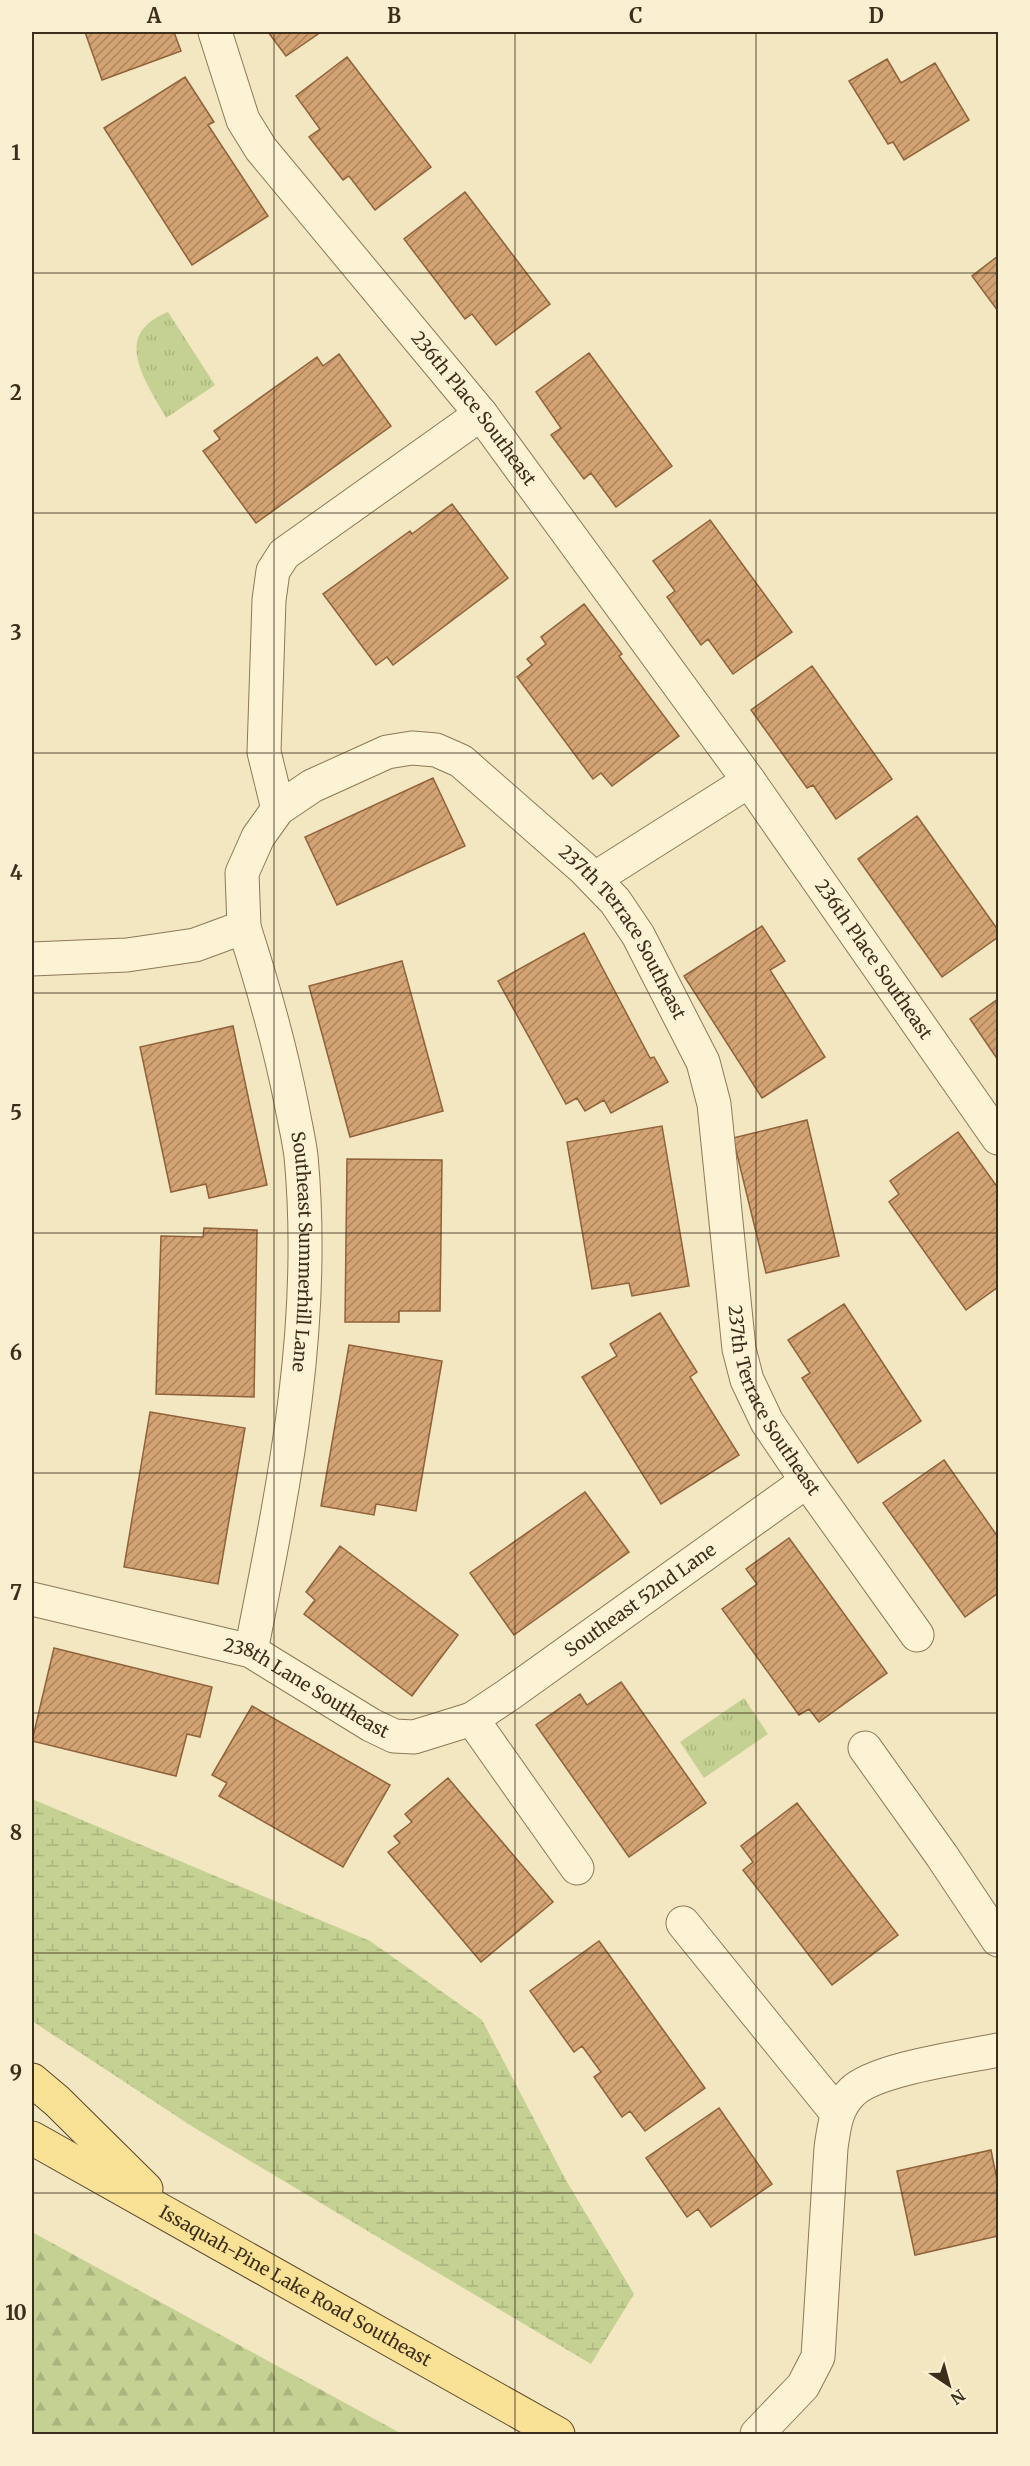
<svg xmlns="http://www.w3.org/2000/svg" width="1030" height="2466" viewBox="0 0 1030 2466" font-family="Merriweather,serif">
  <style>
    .forest { fill: url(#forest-firs) }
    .wetland { fill: url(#wetland-marsh) }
    .park { fill: url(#park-tufts) }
    .building { fill: url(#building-hatch); stroke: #8f623a; stroke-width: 1.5 }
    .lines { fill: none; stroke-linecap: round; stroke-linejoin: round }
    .minor-casing { stroke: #8d7856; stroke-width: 35 }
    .major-casing { stroke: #5a452b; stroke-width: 35 }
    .minor { stroke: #fcf3d5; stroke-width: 33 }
    .major { stroke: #f9e195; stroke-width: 33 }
    .grid { fill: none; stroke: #3b2e1c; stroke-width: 1.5; stroke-opacity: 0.55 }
    .labels { text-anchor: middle; stroke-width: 5; stroke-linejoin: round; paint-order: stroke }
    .street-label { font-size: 18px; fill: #3b2e1c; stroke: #f9f0d1 }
    .neatline { fill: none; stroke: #3b2e1c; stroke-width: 2 }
    .grid-label { font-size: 20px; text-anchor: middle; font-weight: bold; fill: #3b2e1c }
  </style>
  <defs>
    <pattern id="forest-firs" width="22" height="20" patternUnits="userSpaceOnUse" patternTransform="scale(1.5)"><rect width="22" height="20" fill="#c5d193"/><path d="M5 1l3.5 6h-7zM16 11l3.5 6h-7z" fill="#aab47e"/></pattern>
    <pattern id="wetland-marsh" width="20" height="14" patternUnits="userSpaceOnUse" patternTransform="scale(1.5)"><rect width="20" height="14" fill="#c5d193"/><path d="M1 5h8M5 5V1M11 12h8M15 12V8" fill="none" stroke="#aab47e"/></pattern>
    <pattern id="park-tufts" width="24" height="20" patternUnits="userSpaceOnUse" patternTransform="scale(1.5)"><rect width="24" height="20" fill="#c5d193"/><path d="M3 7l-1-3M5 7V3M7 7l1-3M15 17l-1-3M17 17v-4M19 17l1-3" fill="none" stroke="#aab47e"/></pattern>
    <pattern id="building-hatch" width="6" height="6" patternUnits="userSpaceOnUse" patternTransform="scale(1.5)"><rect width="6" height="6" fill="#d4a373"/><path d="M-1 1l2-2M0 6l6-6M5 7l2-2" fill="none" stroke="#ad855e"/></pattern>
  </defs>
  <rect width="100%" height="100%" fill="#f2e7c1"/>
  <path class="forest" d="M32 2232 402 2434H32Z"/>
  <path class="wetland" d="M32 1799 370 1941 482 2020 567 2182 634 2294 591 2364 193 2127 32 2021Z"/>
  <path class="park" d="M168 312 215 385 166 418C146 381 110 335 168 312Z
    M744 1698 768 1734 704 1778 680 1742Z"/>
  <path class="building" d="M85 32H174L181 51 102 80Z
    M268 32H321L286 56Z
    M347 57 431 167 375 210 349 176 343 180 309 137 320 129 296 96Z
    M887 59 901 83 935 63 969 120 904 160 893 142 888 144 849 81Z
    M185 77 214 122 208 125 268 216 192 265 104 128Z
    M465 192 550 304 496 345 472 314 465 319 404 239Z
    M998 256V311L972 276Z
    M589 353 672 466 616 507 591 473 584 479 551 435 561 428 536 392Z
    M339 354 391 426 256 523 203 451 220 439 214 431 317 357 323 366Z
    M452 504 508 578 393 665 387 657 376 665 323 594 410 531 412 534Z
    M710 520 792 632 733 674 708 639 701 645 667 597 675 591 653 561Z
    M584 604 622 654 619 656 679 736 612 786 601 773 593 779 517 677 532 665 527 659 546 644 541 637Z
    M812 666 892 779 836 819 813 785 807 788 751 710Z
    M433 778 465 846 337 905 305 837Z
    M917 816 998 930V937L942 977 858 859Z
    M762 926 785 961 770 970 825 1057 762 1098 684 976Z
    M584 933 650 1058 654 1057 668 1082 611 1113 604 1100 585 1111 577 1098 566 1104 498 981Z
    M402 961 443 1111 350 1137 309 986Z
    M998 999V1060L970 1019Z
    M233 1026 267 1185 209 1198 206 1184 171 1192 140 1047Z
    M807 1120 839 1256 766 1273 733 1138Z
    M662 1126 689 1286 632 1296 629 1283 592 1289 567 1142Z
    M958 1132 998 1188V1287L966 1310 889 1202 899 1194 890 1181Z
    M347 1159 442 1160 440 1311H399V1322H345Z
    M204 1228 257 1230 254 1397 156 1394 161 1236 203 1237Z
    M844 1304 921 1421 858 1463 802 1378 810 1373 788 1340Z
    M660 1313 697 1372 690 1377 739 1455 661 1504 582 1377 617 1356 610 1344Z
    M349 1345 442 1361 416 1511 376 1504 374 1515 321 1506Z
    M150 1412 245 1428 218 1584 124 1567Z
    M944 1460 998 1537V1593L965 1617 883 1503Z
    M585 1492 629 1552 514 1635 470 1573Z
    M789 1538 887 1673 819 1722 809 1709 799 1715 722 1609 757 1584 746 1569Z
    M340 1546 458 1635 412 1696 304 1614 315 1600 306 1592Z
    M54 1648 212 1687 200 1737 187 1734 176 1776 32 1741Z
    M621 1682 706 1803 629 1857 536 1725 580 1694 587 1705Z
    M252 1706 390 1785 343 1867 219 1796 227 1783 212 1775Z
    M448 1778 553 1902 481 1962 388 1852 400 1843 394 1836 412 1822 405 1814Z
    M797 1803 898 1935 832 1985 743 1870 753 1862 741 1846Z
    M599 1941 705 2088 645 2131 630 2111 622 2117 594 2077 601 2072 582 2046 574 2052 530 1991Z
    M719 2108 772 2184 711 2227 698 2209 687 2217 646 2158Z
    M991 2150 998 2185V2236L915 2255 897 2171Z"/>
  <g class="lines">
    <g class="minor-casing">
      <g id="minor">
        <path id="s1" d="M215 32 243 120 261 149 481 414 749 781 998 1138"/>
        <path d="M278 809 264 752 269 600 273 571 284 554 481 414"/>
        <path d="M594 879 749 781"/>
        <path id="s2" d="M244 927C263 986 280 1045 292 1107 295 1123 299 1140 301 1156 317 1327 284 1485 251 1651"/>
        <path id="s3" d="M32 959 127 955 195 945 244 927 242 873 258 837 278 809 312 786 387 752 412 748 436 750 461 761 583 868 615 901 638 935 703 1062 714 1104 739 1349 747 1380 767 1422 807 1481 917 1635"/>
        <path id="s4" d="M32 1599 251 1651 371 1725 394 1736 414 1737 472 1719 577 1868"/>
        <path id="s5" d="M472 1719 508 1695 807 1481"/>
        <path d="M865 1748 942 1856 998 1940"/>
        <path d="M683 1923 837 2113"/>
        <path d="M757 2434 803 2386 818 2357 831 2148C834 2127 836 2107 852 2092 875 2069 964 2057 998 2050"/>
      </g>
    </g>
    <g class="major-casing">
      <g id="major">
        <path d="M32 2080 57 2101 146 2189"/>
        <path id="s6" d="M32 2138 558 2434"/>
      </g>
    </g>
    <use href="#minor" class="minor"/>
    <use href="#major" class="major"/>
  </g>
  <path class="grid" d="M274 32V2434M515 32V2434M756 32V2434M32 273H998M32 513H998M32 753H998M32 993H998M32 1233H998M32 1473H998M32 1713H998M32 1953H998M32 2193H998"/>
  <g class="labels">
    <g class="street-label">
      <text dy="6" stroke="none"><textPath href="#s1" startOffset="462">236th Place Southeast</textPath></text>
      <text dy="6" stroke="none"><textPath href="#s3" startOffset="782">237th Terrace Southeast</textPath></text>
      <text dy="6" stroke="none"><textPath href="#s1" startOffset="1143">236th Place Southeast</textPath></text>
      <text dy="6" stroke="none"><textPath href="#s2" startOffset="332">Southeast Summerhill Lane</textPath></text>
      <text dy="6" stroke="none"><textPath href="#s3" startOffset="1286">237th Terrace Southeast</textPath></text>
      <text dy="6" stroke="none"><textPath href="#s5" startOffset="206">Southeast 52nd Lane</textPath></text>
      <text dy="6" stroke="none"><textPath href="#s4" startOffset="291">238th Lane Southeast</textPath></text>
      <text dy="6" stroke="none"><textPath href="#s6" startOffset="302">Issaquah-Pine Lake Road Southeast</textPath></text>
    </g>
  </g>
  <rect width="1030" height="2466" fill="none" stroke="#f9f0d1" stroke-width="66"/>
  <g transform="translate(949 2385) rotate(144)" stroke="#f9f0d1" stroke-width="4.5" paint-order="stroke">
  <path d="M0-4.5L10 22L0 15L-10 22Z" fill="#3b2e1c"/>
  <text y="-9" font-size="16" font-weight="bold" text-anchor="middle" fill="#3b2e1c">N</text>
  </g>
  <rect x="33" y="33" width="964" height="2400" class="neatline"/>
  <g class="grid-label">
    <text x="154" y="23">A</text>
    <text x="394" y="23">B</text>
    <text x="636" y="23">C</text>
    <text x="876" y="23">D</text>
    <text x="16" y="160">1</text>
    <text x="16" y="400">2</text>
    <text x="16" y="640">3</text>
    <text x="16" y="880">4</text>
    <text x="16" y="1120">5</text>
    <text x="16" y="1360">6</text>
    <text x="16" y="1600">7</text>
    <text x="16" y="1840">8</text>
    <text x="16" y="2080">9</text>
    <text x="16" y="2320">10</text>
  </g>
</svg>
